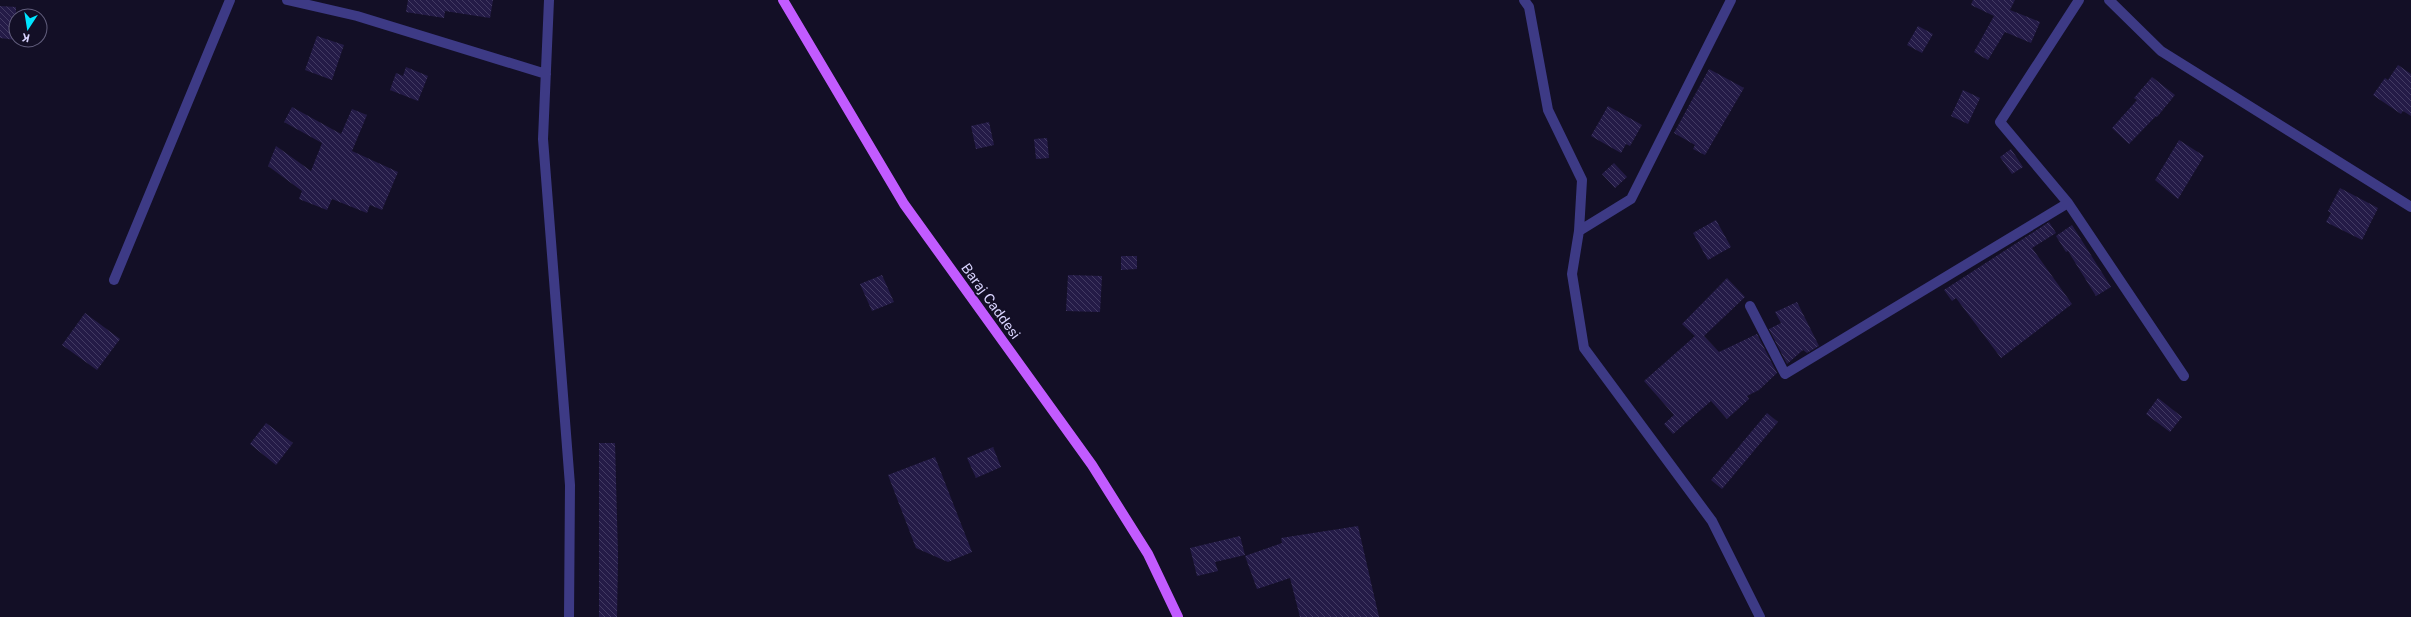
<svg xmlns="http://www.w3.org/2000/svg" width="2411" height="617" viewBox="0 0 2411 617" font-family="'Public Sans',sans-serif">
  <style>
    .building { fill: url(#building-back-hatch) }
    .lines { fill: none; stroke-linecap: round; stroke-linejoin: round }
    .minor { stroke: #3d3a85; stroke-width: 10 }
    .major { stroke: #c25bff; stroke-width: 10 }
    .labels { text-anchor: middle; stroke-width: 4; stroke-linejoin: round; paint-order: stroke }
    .street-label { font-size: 14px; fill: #d9d4ff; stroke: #130f26 }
  </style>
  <defs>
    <pattern id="building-back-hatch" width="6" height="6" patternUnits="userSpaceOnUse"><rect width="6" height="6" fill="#241b47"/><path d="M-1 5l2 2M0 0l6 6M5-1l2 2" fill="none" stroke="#433b63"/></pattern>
  </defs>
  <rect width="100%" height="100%" fill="#130f26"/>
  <path class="building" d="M408 0H493L490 18 445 11 444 18 406 12Z
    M1973 0H2015L2010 10 2040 22 2031 43 2005 32 1988 60 1974 52 1994 16 1971 5Z
    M0 6 16 7V40L0 38Z
    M1918 26 1933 34 1922 53 1907 45Z
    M317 36 344 45 332 80 305 70Z
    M2398 65 2411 74V116L2403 111 2401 114 2373 95 2385 78 2388 80Z
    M406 67 428 76 418 101 390 90 396 73 403 76Z
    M1709 69 1744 88 1705 155 1693 149 1695 145 1674 133Z
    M2152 77 2175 95 2157 117 2156 116 2129 144 2112 128 2137 100 2134 98Z
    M1963 90 1980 98 1968 124 1951 116Z
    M1608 106 1642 125 1630 146 1626 144 1621 153 1591 136Z
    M292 107 341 134 352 109 367 115 352 151 398 172 382 210 370 205 367 213 332 199 327 210 299 199 302 191 268 166 276 146 311 171 322 143 284 122Z
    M989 122 994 145 976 149 971 126Z
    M1047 138 1049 158 1036 159 1034 139Z
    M2179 140 2204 156 2178 199 2155 180Z
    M2011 149 2023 167 2012 174 2000 157Z
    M1614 163 1627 177 1615 188 1602 174Z
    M2340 188 2378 208 2362 240 2326 222 2331 213 2328 211Z
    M1716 220 1731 247 1708 260 1693 233Z
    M2049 222 2056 233 2032 248 2072 304 2001 358 1956 298 1952 301 1944 290Z
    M2072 225 2111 287 2096 296 2068 251 2066 252 2056 236Z
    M1121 256H1137V269L1121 270Z
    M882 275 894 302 872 311 860 284Z
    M1068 275 1102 276 1100 312 1066 311Z
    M1727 278 1745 297 1704 336 1719 352 1757 334 1777 373 1759 390 1747 396 1749 399 1727 419 1711 401 1673 434 1664 424 1674 415 1644 381 1695 336 1682 324Z
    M1797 302 1819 346 1807 353 1803 350 1787 364 1769 329 1781 323 1775 312Z
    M85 313 120 339 97 370 62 345Z
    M2158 398 2182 417 2170 432 2146 414Z
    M1767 413 1778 422 1722 489 1711 480Z
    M266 423 293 443 276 465 250 444Z
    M599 443H615L618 556 617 617H599Z
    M993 447 1001 467 976 478 967 458Z
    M935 457 972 552 948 562 916 548 888 475Z
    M1358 526 1379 617H1300L1290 578 1257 589 1245 556 1282 543 1281 538Z
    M1240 536 1245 555 1215 562 1218 571 1197 576 1190 548Z"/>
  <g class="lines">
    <path class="minor" d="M287 0 357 16 546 74
      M549 0 543 139 570 485 569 617
      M1524 0 1529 7 1548 110 1582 180 1579 231 1572 274 1584 348 1712 521 1760 617
      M2079 0 2000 122 2068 203 2184 376
      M2109 0 2161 51 2411 207
      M1579 231 1631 199 1731 0
      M114 280 230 0
      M1750 306 1785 374 2068 203"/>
    <path class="major" d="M783 0 904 204 1092 465 1148 554 1178 617"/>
  </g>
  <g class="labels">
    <g class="street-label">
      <text transform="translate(991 301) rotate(54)" y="5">Baraj Caddesi</text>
    </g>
  </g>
  <g transform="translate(28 28) rotate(192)"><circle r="19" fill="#130f26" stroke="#625e7d"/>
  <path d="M0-3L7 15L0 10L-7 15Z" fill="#00e5ff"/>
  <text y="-6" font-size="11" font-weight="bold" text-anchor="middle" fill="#d9d4ff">K</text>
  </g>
</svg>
